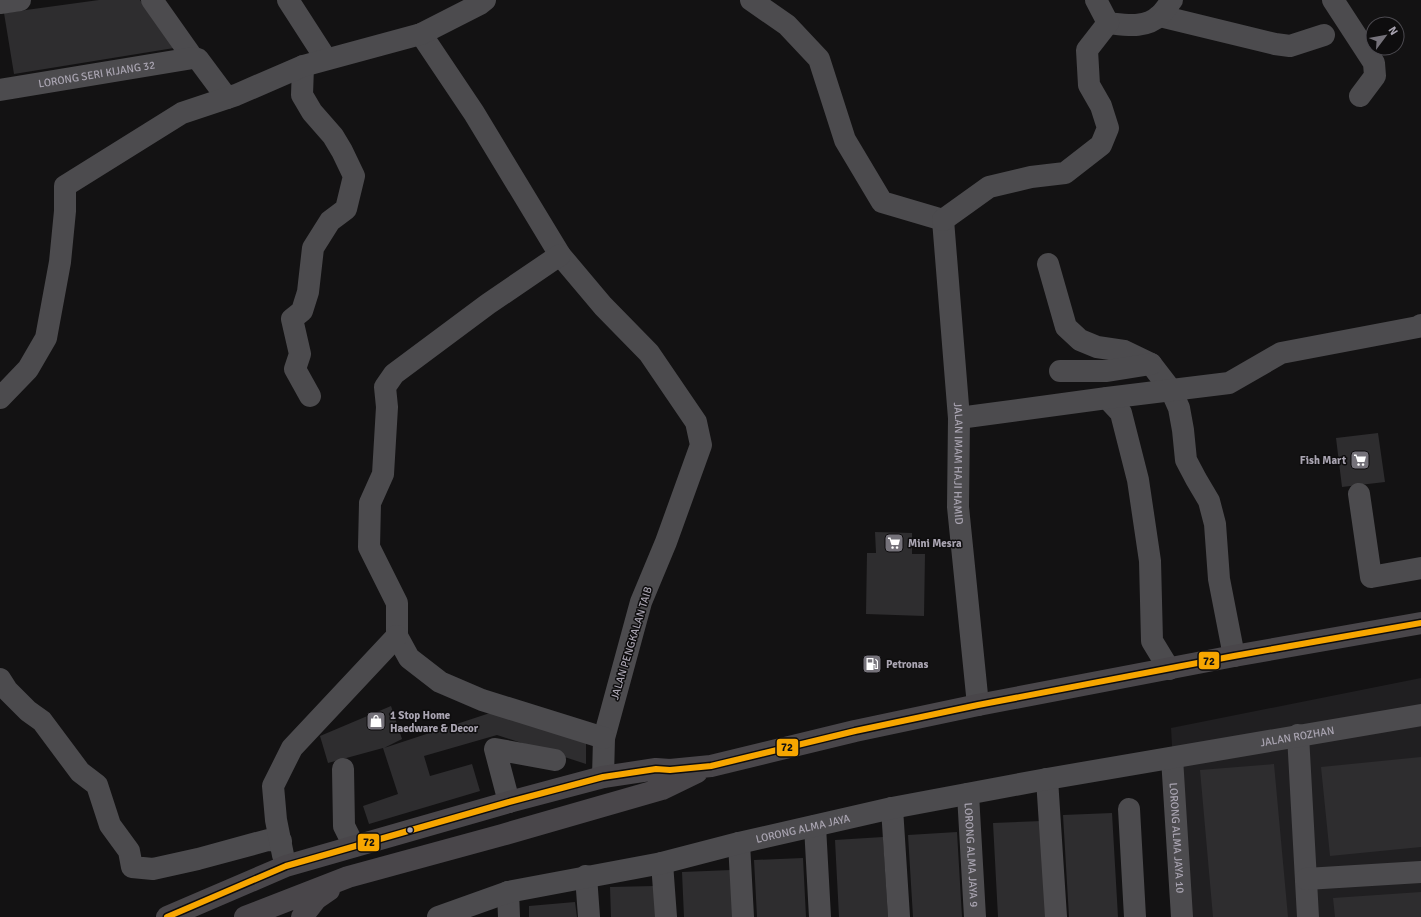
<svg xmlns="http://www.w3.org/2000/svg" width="1421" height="917" viewBox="0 0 1421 917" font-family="Signika,sans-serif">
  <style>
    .built { fill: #201f21 }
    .building { fill: #2e2d2f }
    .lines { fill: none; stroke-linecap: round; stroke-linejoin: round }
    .minor { stroke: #4c4b4e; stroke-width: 22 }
    .major { stroke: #49464a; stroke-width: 22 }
    .bus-1-casing { stroke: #0e0d0e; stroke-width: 9 }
    .bus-1 { stroke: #f7a600; stroke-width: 6 }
    .bus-dot { fill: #aaa5b2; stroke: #0e0d0e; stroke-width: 1.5 }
    .labels { text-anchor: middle; stroke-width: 3; stroke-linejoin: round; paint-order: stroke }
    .street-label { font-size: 11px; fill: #aaa5b2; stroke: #0e0d0e }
    .poi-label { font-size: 11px; font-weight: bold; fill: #aaa5b2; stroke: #0e0d0e; text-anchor: start }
    .line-badge { stroke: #0e0d0e; stroke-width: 1.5 }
    .pale-badge-label { font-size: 11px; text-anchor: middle; font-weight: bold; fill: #111 }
  </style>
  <rect width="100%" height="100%" fill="#131213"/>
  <path class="built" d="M1421 678V917H1182L1171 728Z"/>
  <path class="building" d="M99 0H140L174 48 14 74 4 13Z
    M1378 433 1385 482 1342 487 1336 438Z
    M875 532 912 533V554H925L924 616 866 614 867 553H876Z
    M391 706 402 739 384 748 499 710 586 741V764L497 735 424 756 430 776 472 764 480 791 369 824 363 806 398 794 383 748 328 763 320 736Z
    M1421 757V847L1330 856 1321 767Z
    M1274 764 1288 917H1213L1200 770Z
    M1112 813 1118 917H1069L1063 815Z
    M1042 821 1047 917H998L993 823Z
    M957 832 962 917H913L908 835Z
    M883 837 888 917H839L835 840Z
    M803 858 806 917H757L754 860Z
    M731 870 733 917H684L682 872Z
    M655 886 657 917H611L610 887Z
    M1421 892V917H1335L1333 898Z
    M575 902 577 917H529V906Z"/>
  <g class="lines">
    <g class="minor">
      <path d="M152 0 193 58"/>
      <path d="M288 0 326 59"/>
      <path d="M751 0 787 25 819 59 845 140 882 202 943 220"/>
      <path d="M1333 0 1374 63 1375 76 1360 96"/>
      <path d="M0 3 20 0"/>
      <path d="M1160 16 1275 44 1290 46 1324 35"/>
      <path d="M1108 23C1126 25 1146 29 1160 15 1165 11 1168 5 1172 0"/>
      <path d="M421 34 474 113 560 255 603 306 649 353 696 422 701 445 666 542 641 602 604 738 603 777"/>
      <path d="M303 66 302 95 312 112 333 136 342 151 354 176 346 209 330 221 313 248 308 292 302 311 292 319 300 354 295 369 310 396"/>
      <path id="s1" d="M0 90 193 58 198 59 227 98"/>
      <path id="s2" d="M943 220 959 418 958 507 978 705"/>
      <path d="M943 220 989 187 1031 177 1065 173 1101 145 1108 128 1101 106 1089 85 1087 50 1108 23 1096 0"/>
      <path d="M560 255 488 304 394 374 385 387 387 407 383 474 370 503 369 547 397 603V636L409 658 440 682 482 700 604 738"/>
      <path d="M1048 264 1066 327 1080 340 1097 347 1124 351 1151 364 1171 390 1179 408 1183 430 1186 460 1196 479 1209 501 1215 524 1219 579 1234 656"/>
      <path d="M1060 371H1107L1151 364"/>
      <path d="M0 398 28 369 46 338 60 262 65 211V186L182 113 236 95 303 66 421 34 480 4 485 0"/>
      <path d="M1107 398 1121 413 1138 480 1150 561 1152 641 1169 669"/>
      <path d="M959 418 1107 398 1229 383 1281 353 1418 327 1421 325"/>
      <path d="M1359 494 1371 577 1421 568"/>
      <path d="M0 679 7 690 28 711 42 721 80 772 97 785 110 825 129 851 132 867 153 869 198 859 268 840 281 841"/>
      <path d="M1298 735 1308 917"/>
      <path id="s3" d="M1172 758 1182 917"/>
      <path d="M343 769 344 826 354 846"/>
      <path d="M1047 779 1056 917"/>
      <path id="s4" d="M968 794 975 917"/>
      <path d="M509 802 495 749 555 760"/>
      <path d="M892 808 899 917"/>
      <path d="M1129 809 1135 917"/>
      <path d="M815 826 820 917"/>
      <path d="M739 843 743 917"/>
      <path d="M283 855 276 820 273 786 292 748 397 636"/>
      <path d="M662 863 666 917"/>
      <path d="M586 876 589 917"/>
      <path d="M1306 879 1421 872"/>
      <path d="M508 892 509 917"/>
      <path id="s5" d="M438 917 508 892 662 863 739 843 892 808 1047 779 1421 715"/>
    </g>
    <path class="major" d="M167 917 286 866 509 802 603 777 656 769 670 770 711 766 855 731 978 705 1234 656 1421 623
      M245 917 348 877 502 835 662 789 697 772
      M302 917 316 899 329 890"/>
    <g class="bus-1-casing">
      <path id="bus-1" d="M167 917 286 866 509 802 603 777 656 769 670 770 711 766 855 731 978 705 1234 656 1421 623"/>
    </g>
    <use href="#bus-1" class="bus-1"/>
  </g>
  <defs>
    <g id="supermarket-square" transform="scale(1)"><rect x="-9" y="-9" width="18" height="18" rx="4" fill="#75727a" stroke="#0e0d0e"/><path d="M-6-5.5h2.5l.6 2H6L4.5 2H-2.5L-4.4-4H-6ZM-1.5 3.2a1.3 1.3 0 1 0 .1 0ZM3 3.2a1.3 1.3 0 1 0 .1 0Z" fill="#fff"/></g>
    <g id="fuel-square" transform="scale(1)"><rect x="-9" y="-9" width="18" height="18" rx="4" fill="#75727a" stroke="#0e0d0e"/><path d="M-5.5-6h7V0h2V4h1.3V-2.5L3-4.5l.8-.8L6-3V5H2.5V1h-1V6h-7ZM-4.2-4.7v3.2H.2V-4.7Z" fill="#fff"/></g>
    <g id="shop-square" transform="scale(1)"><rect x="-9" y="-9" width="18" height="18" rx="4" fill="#75727a" stroke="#0e0d0e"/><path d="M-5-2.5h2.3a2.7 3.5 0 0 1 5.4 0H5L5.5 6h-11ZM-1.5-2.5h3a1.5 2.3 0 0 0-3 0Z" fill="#fff"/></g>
  </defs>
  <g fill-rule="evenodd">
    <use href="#supermarket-square" x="1360" y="460"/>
    <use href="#supermarket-square" x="894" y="543"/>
    <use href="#fuel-square" x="872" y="664"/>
    <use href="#shop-square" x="376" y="721"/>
  </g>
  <circle class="bus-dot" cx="410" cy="830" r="3.5"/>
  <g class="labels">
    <g class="street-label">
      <text dy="4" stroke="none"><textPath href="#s1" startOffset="98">LORONG SERI KIJANG 32</textPath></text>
      <text dy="4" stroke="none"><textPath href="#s2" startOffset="244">JALAN IMAM HAJI HAMID</textPath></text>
      <text transform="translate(631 643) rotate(-73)" y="4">JALAN PENGKALAN TAIB</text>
      <text dy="4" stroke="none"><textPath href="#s5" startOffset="879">JALAN ROZHAN</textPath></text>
      <text dy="4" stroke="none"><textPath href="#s5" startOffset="376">LORONG ALMA JAYA</textPath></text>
      <text dy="4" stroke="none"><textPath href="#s3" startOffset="80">LORONG ALMA JAYA 10</textPath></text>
      <text dy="4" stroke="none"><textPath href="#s4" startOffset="61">LORONG ALMA JAYA 9</textPath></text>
    </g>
    <g class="poi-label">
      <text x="1346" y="464" text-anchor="end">Fish Mart</text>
      <text x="908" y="547">Mini Mesra</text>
      <text x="886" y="668">Petronas</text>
      <text x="390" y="719">1 Stop Home<tspan x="390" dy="13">Haedware &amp; Decor</tspan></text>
    </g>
  </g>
  <g class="line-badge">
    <rect x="1198" y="651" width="22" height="19" rx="4" fill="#f7a600"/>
    <rect x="776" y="738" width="23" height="19" rx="4" fill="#f7a600"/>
    <rect x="357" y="833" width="23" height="19" rx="4" fill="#f7a600"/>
  </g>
  <g class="pale-badge-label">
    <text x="1209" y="665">72</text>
    <text x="787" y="751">72</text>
    <text x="369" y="846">72</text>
  </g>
  <g transform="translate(1385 36) rotate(58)"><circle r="19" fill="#0e0d0e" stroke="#4c4a50"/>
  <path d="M0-3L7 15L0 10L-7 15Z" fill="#75727a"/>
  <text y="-6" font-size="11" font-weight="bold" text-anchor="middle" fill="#aaa5b2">N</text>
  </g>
</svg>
